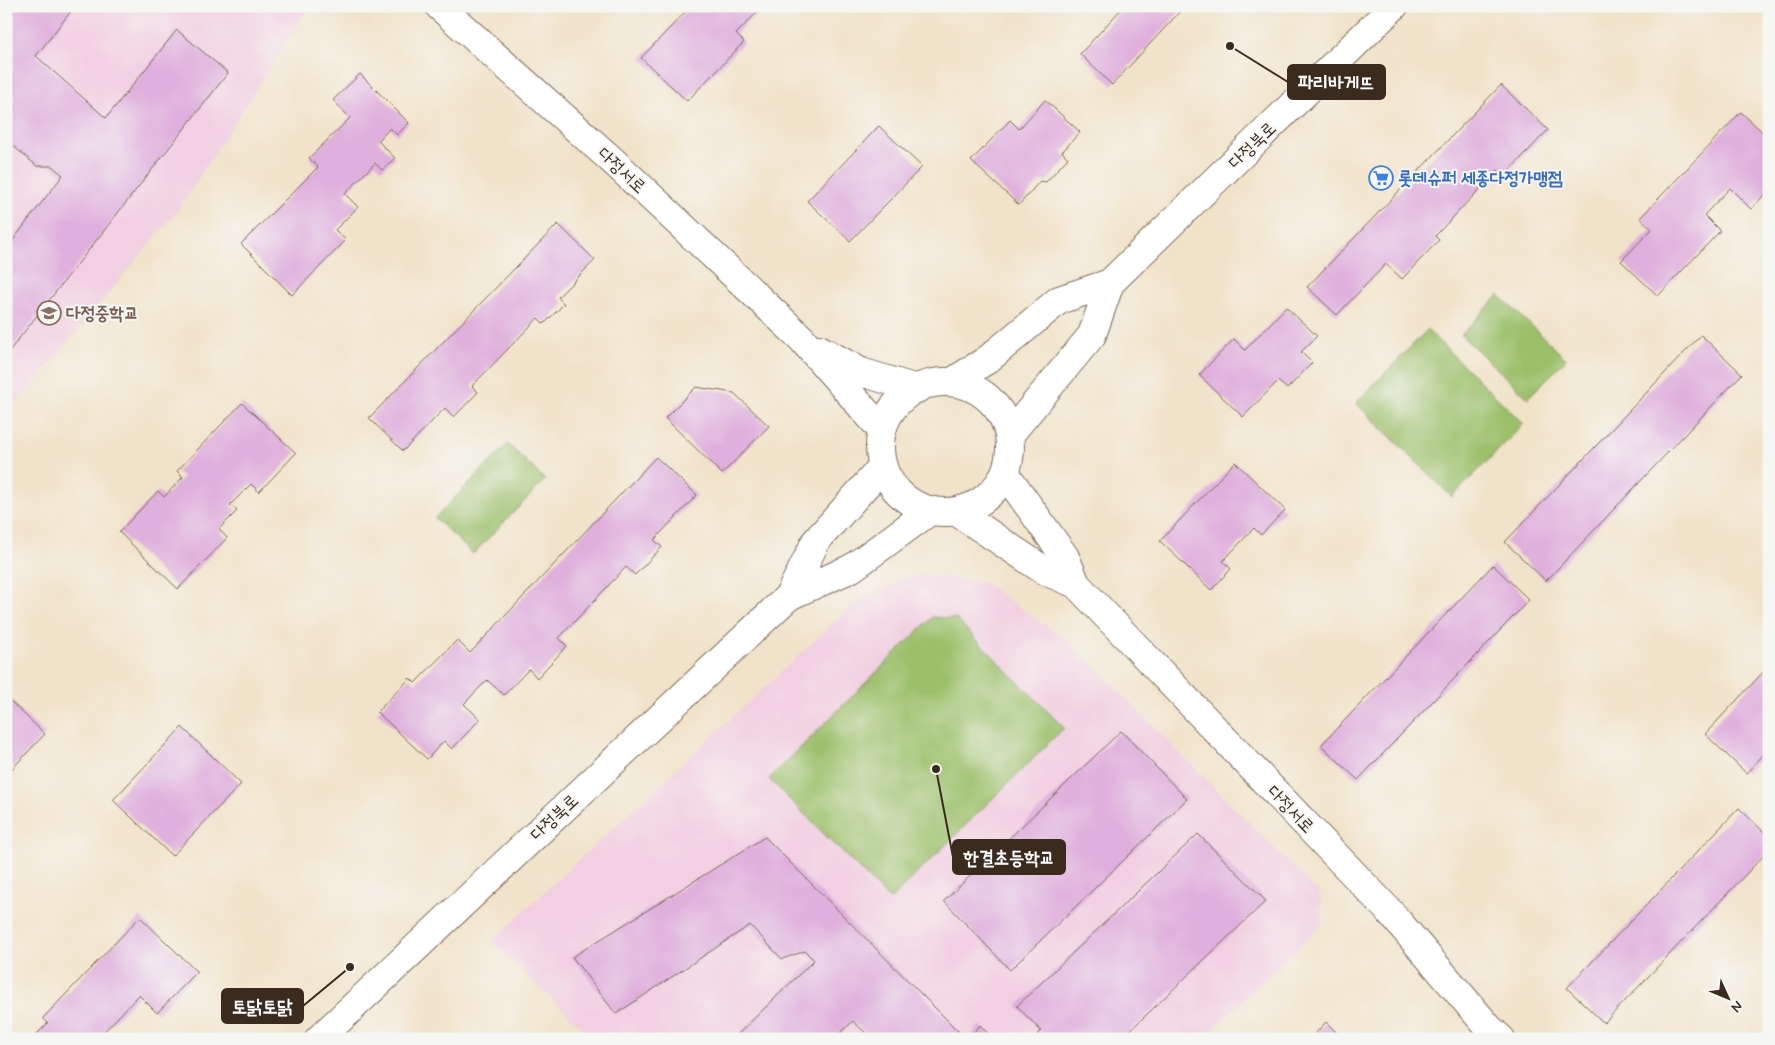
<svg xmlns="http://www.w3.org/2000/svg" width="1775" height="1045" viewBox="0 0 1775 1045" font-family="Mynerve,'Poor Story',sans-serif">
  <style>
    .built { fill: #f2cfe1 }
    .green { fill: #9cc06b; stroke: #6c7544 }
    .building { fill: #dfafdd }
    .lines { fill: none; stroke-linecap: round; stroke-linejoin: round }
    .minor-casing { stroke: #7b6b5a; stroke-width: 30 }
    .tertiary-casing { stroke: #7b6b5a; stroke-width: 30 }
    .minor { stroke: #fff; stroke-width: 28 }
    .tertiary { stroke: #fff; stroke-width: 28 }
    .labels { text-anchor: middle; stroke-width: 4; stroke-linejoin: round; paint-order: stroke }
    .street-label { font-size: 18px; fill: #3b2a1e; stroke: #f6f6f2 }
    .shop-label { font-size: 18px; font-weight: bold; fill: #366cbe; stroke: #f6f6f2; text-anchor: start }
    .education-label { font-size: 18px; font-weight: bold; fill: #785e54; stroke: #f6f6f2; text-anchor: start }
    .leader { fill: none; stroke: #3b2a1e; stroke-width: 2 }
    .callout-dot { fill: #3b2a1e; stroke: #f6f6f2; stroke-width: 2 }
    .callout { fill: #3b2a1e; stroke: #3b2a1e; stroke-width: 2 }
    .callout-label { font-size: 19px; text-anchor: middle; font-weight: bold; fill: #fff }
  </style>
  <rect width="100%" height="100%" fill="#f6f6f2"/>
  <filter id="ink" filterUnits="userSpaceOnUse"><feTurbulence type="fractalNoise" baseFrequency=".02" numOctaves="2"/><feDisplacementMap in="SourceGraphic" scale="10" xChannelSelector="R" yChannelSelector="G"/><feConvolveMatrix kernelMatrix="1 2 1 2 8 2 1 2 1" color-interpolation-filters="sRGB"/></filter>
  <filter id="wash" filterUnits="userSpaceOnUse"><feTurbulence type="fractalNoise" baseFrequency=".0096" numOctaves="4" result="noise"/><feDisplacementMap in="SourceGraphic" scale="20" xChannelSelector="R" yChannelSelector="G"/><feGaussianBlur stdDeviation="1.12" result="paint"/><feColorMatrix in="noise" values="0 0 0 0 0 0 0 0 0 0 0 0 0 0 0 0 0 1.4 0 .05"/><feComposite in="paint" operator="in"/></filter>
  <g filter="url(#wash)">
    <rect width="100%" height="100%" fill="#f1e3c9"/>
    <path class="built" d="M6 6H310L178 210 6 416Z
      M917 574 983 582 1071 643 1320 894 1323 923 1203 1039H593L492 941 859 599Z"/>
    <path class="green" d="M1499 295 1566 359 1528 398 1461 335Z
      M1427 330 1524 424 1452 497 1356 403Z
      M508 444 545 480 473 554 435 518Z
      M932 617 956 619 1064 728 890 900 769 779Z"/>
    <g id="blocks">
      <path class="building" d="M6 6H75L36 56 106 118 177 30 228 73 6 355V249L63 175 52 166H37L6 140Z
        M691 6H763L736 34 744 42 687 101 641 58Z
        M1124 6H1185L1112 85 1080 54Z
        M360 74 409 123 397 135 390 128 378 141 395 158 382 170 375 163 345 194 358 207 335 230 346 240 292 295 241 244 318 167 309 158 350 118 333 100Z
        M1501 85 1548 130 1504 176 1498 170 1435 236 1439 240 1402 279 1386 264 1337 315 1307 287Z
        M1045 100 1080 132 1062 152 1068 158 1046 182 1040 181 1019 205 971 161 1010 120 1019 129Z
        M1741 112 1769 138V144L1765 148 1769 151V190L1751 209 1730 188 1704 215 1720 231 1658 296 1621 261 1652 229 1640 218Z
        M879 126 922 167 850 241 807 201Z
        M558 224 595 260 558 297 564 304 544 324 538 318 472 386 478 392 454 417 445 408 403 451 369 418Z
        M1286 307 1317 336 1301 352 1312 363 1287 389 1278 381 1243 417 1199 375 1234 339 1245 350Z
        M1701 335 1742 374 1546 581 1505 542Z
        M696 387 734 393 769 426 722 474 665 418Z
        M242 403 296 453 259 492 251 484 230 505 237 511 219 529 227 538 178 589 119 532 158 491 164 497 183 477 177 471Z
        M656 457 697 495 654 540 662 547 635 575 626 567 559 638 567 646 537 678 529 669 504 695 487 680 464 704 480 719 452 749 444 741 427 759 377 712 410 678 415 683 457 640 470 653Z
        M1235 462 1285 510 1261 535 1254 528 1223 561 1231 569 1211 590 1160 541Z
        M1493 565 1529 600 1358 780 1321 745Z
        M1769 666V749L1746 773 1705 734Z
        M6 697 45 734 9 772 6 769Z
        M182 727 241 784 172 856 113 800Z
        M1121 731 1187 799 1010 970 944 901Z
        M1739 808 1769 837V850L1604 1023 1567 988Z
        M1198 834 1266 901 1121 1039H1033L1041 1031 1017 1006Z
        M765 837 966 1039H872L853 1021 834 1039H733L814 960 805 951 782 959 750 925 616 1014 572 957Z
        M140 917 197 972 157 1013 139 995 97 1039H32L48 1023 43 1018Z
        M1326 1022 1343 1039H1310Z
        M980 1025 993 1039H968Z"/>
    </g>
  </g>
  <g filter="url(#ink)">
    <use href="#blocks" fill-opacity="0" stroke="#7b6b5a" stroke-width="1"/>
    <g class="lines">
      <g class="minor-casing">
        <path id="minor" d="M439 6 614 162 801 338 882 430
          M819 349 861 372 917 389
          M1005 473 1065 557 1076 584 1390 912 1489 1028 1501 1039
          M957 512 1045 571 1076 584"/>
      </g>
      <g class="tertiary-casing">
        <path id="tertiary" d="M952 382 987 360 1059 300 1110 283 1394 6
          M880 447a65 65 0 1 1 130 0a65 65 0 1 1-130 0Z
          M1010 434 1092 335 1110 283
          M789 596 816 541 883 466
          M319 1039 789 596 852 568 930 511"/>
      </g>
      <use href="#minor" class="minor"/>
      <use href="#tertiary" class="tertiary"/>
    </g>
  </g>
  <defs>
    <g id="supermarket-ring" transform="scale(1.25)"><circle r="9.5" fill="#f6f6f2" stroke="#3f7fe0" stroke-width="1.5"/><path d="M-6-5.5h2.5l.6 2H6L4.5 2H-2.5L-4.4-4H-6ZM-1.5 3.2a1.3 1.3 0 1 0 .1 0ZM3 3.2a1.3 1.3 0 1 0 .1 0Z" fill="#3f7fe0"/></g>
    <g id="school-ring" transform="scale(1.25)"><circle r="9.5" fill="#f6f6f2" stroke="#8d6e63" stroke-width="1.5"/><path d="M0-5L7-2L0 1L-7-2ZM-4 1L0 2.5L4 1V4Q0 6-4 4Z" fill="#8d6e63"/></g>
  </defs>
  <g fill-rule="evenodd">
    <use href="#supermarket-ring" x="1381" y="178"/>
    <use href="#school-ring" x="49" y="313"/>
  </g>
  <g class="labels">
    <g class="street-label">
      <text transform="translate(1252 145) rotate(-44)" y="6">다정북로</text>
      <text transform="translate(622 170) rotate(43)" y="6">다정서로</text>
      <text transform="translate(1291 809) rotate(46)" y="6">다정서로</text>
      <text transform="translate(554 817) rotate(-43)" y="6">다정북로</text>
    </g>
    <g class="shop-label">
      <text x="1398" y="184">롯데슈퍼 세종다정가맹점</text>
    </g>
    <g class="education-label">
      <text x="66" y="319">다정중학교</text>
    </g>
  </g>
  <path class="leader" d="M1230 46L1288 82M936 769L953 857M350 967L303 1006"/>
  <g class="callout-dot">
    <circle cx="1230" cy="46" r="5"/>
    <circle cx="936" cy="769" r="5"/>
    <circle cx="350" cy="967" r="5"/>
  </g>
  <g class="callout">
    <rect x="1288" y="65" width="97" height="34" rx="5"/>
    <rect x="953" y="840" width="112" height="34" rx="5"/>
    <rect x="222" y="989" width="81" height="34" rx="5"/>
  </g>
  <g class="callout-label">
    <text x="1336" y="89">파리바게뜨</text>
    <text x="1009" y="864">한결초등학교</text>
    <text x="262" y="1013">토닭토닭</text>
  </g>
  <rect width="1775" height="1045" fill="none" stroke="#f6f6f2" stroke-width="25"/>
  <g transform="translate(1728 998) rotate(134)" stroke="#f6f6f2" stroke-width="4" paint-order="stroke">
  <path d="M0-4L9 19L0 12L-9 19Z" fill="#3b2a1e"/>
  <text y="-8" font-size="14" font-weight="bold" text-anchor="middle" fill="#3b2a1e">N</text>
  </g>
</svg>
